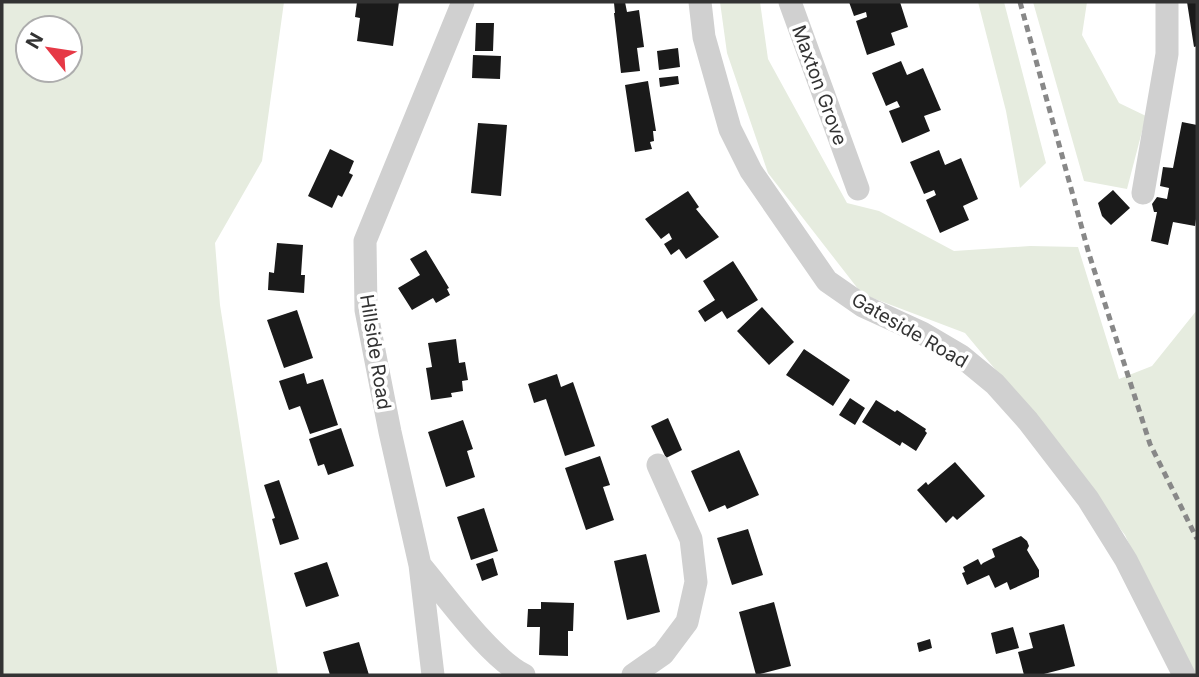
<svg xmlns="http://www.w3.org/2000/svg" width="1199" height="677" viewBox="0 0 1199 677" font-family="Inter,sans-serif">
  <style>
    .green { fill: #e6ecdf; fill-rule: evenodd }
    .building { fill: #1a1a1a }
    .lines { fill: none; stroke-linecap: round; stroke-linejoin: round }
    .minor { stroke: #d0d0d0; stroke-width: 23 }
    .rail { stroke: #888; stroke-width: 5; stroke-dasharray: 7 5; stroke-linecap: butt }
    .labels { text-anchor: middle; stroke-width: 7; stroke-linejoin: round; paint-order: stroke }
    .street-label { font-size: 19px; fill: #333; stroke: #fff }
  </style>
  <rect width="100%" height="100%" fill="#fff"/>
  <path class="green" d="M2 2H284L262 161 215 243 220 305 278 675H2ZM28 28H70V70H28Z
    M720 2H760L768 59 847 203 879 211 954 251 1030 246 1078 247 1119 379 1152 366 1197 310V675H1189L1125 535 1039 422 965 333 862 294 768 173 727 53Z
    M978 2H1004L1046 163 1020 188 1006 111Z
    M1033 2H1087L1082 35 1119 103 1146 116 1127 189 1084 181Z"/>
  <path class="building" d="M357 2H399L393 46 357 41 360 18 355 17Z
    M623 2H625L627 12 639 10 644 47 637 48 640 71 621 73 614 13H615L614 3Z
    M849 2H900L908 27 891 33 895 45 867 55 856 21 867 17 866 12 854 16Z
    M1187 2H1197V46L1194 47Z
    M476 23H494L493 51H475Z
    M678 48 680 67 659 70 657 51Z
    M473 55 501 56 500 79 472 78Z
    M901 61 907 75 923 68 941 110 924 116 930 131 902 143 889 111 900 107 897 101 886 106 872 73Z
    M678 76 679 84 660 87 659 78Z
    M648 81 656 131H653L654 141 650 142 652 149 635 152 625 85Z
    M1182 122 1197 125V212L1195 226 1173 222 1168 245 1151 241 1157 212H1154L1152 204 1157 197 1167 199 1169 188 1160 186 1163 167 1173 168Z
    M478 123 507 125 501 196 471 193Z
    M330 149 354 161 349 173 353 175 342 197 338 195 332 208 308 196Z
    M939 150 945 165 961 158 978 199 963 206 969 220 940 233 926 200 936 195 934 190 924 194 910 162Z
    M1113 190 1130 208 1111 225 1102 216 1098 203Z
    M688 191 699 207 696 209 719 237 686 259 679 249 671 255 664 244 672 239 669 233 661 239 645 219Z
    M277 243 303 245 301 275H305L304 293 268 290 269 272 274 273Z
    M426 250 449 288 447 289 450 295 436 303 433 298 412 310 398 288 420 275 410 259Z
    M733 261 758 300 727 319 722 311 705 322 698 311 715 300 703 281Z
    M762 307 794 342 769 365 737 331Z
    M297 310 313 358 284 368 267 320Z
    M456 339 459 363 465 362 468 380 462 381 463 391 451 393 452 397 431 400 426 368 432 367 428 343Z
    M804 349 850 380 833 406 786 375Z
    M304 373 307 384 323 379 338 425 310 434 300 406 289 410 279 381Z
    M557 374 561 387 573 382 595 446 565 456 546 399 534 403 528 384Z
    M850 398 865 408 855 425 839 415Z
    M876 400 895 412 897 410 926 429 925 431 927 433 916 451 902 442 900 446 862 422Z
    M668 418 682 450 666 458 651 426Z
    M463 420 473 449 467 451 475 477 446 487 428 432Z
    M341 428 354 466 328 475 324 464 318 466 309 439Z
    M739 450 759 495 727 509 725 505 709 512 691 471Z
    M600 456 610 485 603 487 614 520 586 530 565 468Z
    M955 462 985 496 957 520 953 516 946 523 917 490 926 482 928 485Z
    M279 480 299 539 280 545 272 519 275 518 264 485Z
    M484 508 498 551 471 560 457 517Z
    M748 529 763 575 732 585 717 538Z
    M1021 536 1027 541 1029 546 1027 550 1039 570V577L1010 590 1007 582 995 588 989 575 967 585 962 573 965 572 963 567 978 559 981 565 983 563 995 557 992 549Z
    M646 554 660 612 627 620 614 561Z
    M493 558 498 575 482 581 476 564Z
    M327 562 339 596 306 607 294 573Z
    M541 602 574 603 573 631H568V656L539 655 540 627H527L528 609H541Z
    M774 602 791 666 756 675 739 612Z
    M1064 624 1075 666 1040 675H1024L1018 652 1033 648 1029 633Z
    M1013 627 1019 648 996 654 991 633Z
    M930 639 932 648 919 652 917 643Z
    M359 642 369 675H330L323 652Z"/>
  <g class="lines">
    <path class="minor" d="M700 2 704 37 730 129 751 171 809 255 827 281 863 306 922 333 961 356 995 384 1028 421 1088 499 1126 560 1184 675
      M790 2 858 189
      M1143 193 1167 54V2
      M420 565C447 597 489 657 524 675
      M433 675 420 565 390 432 366 310 365 241 463 2
      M633 675 663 654 687 622 696 582 691 539 658 465"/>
    <path class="rail" d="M1020 2 1089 254 1150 444 1197 539"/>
  </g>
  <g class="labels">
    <g class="street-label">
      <text transform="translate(820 85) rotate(70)" y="7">Maxton Grove</text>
      <text transform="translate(910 330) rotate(30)" y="7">Gateside Road</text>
      <text transform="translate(376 352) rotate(81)" y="7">Hillside Road</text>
    </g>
  </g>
  <rect width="1199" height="677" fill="none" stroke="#333333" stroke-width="7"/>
  <g transform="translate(49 49) rotate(300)"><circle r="33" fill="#ffffff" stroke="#adadad" stroke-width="2"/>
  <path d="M0-5L12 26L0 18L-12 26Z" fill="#e63946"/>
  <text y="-10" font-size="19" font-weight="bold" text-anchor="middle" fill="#333333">N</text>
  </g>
</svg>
